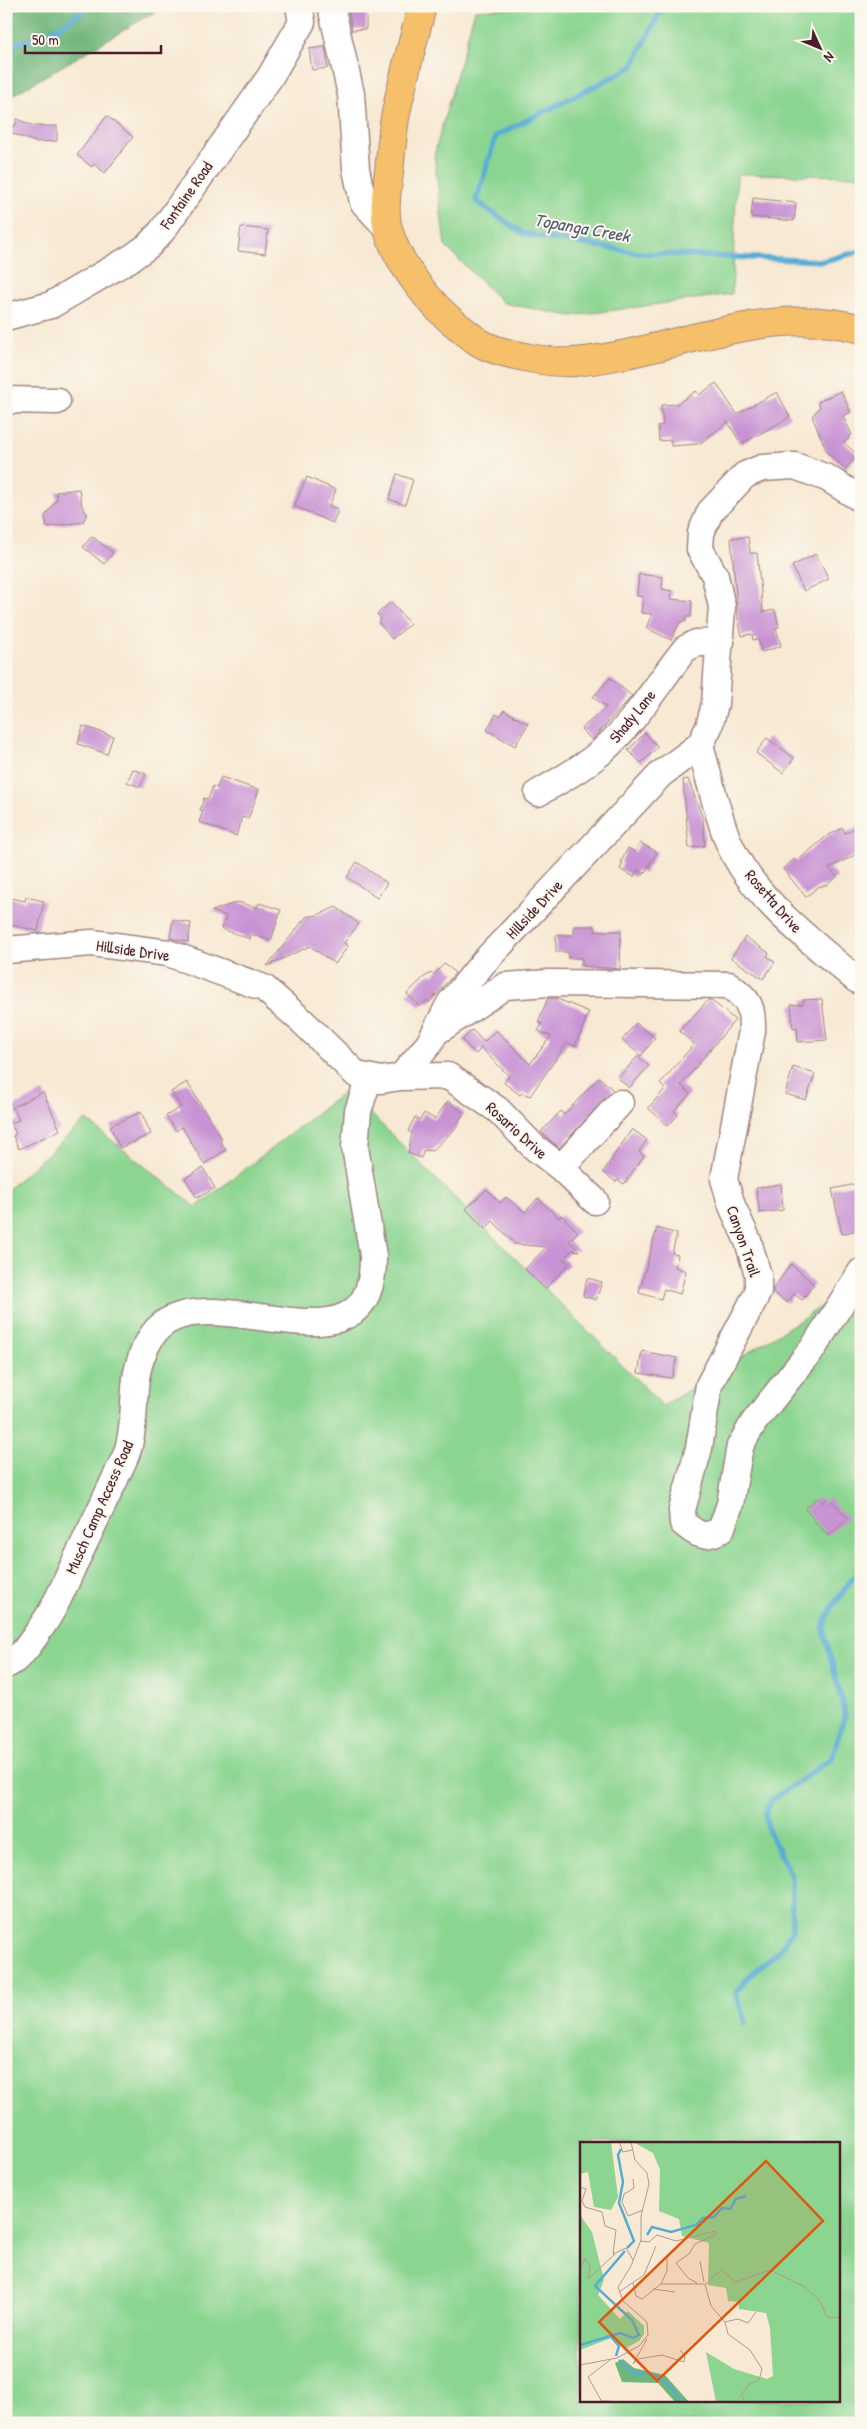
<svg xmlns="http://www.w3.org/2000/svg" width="867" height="2429" viewBox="0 0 867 2429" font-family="'Patrick Hand',sans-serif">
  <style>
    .green { fill: #8bd591; stroke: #6a7a5e; fill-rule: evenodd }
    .forest { fill: #70b67b; stroke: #5d6a53 }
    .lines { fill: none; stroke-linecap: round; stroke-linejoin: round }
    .stream { stroke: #58acd4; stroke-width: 5.5 }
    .building { fill: #c893d4 }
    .minor-casing { stroke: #a0847f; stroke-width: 29 }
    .major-casing { stroke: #a0847f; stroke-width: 30 }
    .minor { stroke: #fff; stroke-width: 26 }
    .major { stroke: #f6c06b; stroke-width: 28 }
    .labels { text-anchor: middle; stroke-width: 4; stroke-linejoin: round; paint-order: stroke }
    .street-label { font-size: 16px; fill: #4a1f2b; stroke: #fbf7ec }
    .water-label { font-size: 18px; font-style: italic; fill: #50576f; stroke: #fbf7ec }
    .inset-river { fill: none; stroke: #58acd4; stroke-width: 2.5 }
    .inset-road { fill: none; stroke: #b29890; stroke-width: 1 }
    .view { fill: #e0560e; fill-opacity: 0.15; stroke: #e0560e; stroke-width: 2.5 }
    .inset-edge { fill: none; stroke: #4a1f2b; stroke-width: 2.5 }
  </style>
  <rect width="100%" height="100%" fill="#fbf7ec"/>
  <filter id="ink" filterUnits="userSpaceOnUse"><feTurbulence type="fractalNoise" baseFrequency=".02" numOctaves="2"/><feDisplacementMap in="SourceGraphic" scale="10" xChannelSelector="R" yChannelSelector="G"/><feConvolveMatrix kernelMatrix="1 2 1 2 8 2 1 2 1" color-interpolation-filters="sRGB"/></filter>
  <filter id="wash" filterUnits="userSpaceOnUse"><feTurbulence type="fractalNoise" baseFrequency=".0096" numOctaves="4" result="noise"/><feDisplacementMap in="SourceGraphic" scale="20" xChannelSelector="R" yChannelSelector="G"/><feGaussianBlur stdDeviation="1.12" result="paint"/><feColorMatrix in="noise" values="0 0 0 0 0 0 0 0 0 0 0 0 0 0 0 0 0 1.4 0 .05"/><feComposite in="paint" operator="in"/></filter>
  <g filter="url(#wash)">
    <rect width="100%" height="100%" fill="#f7e9d3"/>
    <path class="green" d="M547 6H861V176L737 174 732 294 571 316 503 303 445 246 434 155 475 10Z
      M347 1090 663 1406 861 1282V2423H6V1191L86 1120 196 1207ZM581 2143H838V2400H581Z"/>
    <path class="forest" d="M6 6H165L6 99Z"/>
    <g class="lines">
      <path class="stream" d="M663 6 632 67 496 136 476 201 524 234 639 253 823 261 861 251
        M6 46C40 39 62 28 89 6
        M745 2023 736 1993 745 1980 780 1950 792 1930V1877L769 1832 765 1814 772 1800 832 1758 845 1714 823 1627 832 1608 852 1578 861 1572"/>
    </g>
    <g id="blocks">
      <path class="building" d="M348 6H366V29L352 30Z
        M325 47 328 68 312 70 309 49Z
        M107 116 133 137 105 173 94 164 92 167 77 155Z
        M17 119 34 126H57V141L35 142 6 131V126H15Z
        M753 198 796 203 794 221 751 217Z
        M241 227 268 230 265 254 238 251Z
        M716 383 737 414 777 392 790 417 741 444 728 422 699 444 671 446V440L659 441 658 426 663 425 661 405 677 404 696 391 699 395Z
        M841 391 851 412 843 416 852 435 848 437 849 439 843 442 858 455 845 469 827 452 812 416 820 407 818 402Z
        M397 474 413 480 405 505 389 499Z
        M307 477 336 490 329 506 338 510 333 523 294 506Z
        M79 489 82 506 87 514 83 522 47 527 45 516 57 499 56 492Z
        M92 536 113 553 104 564 83 547Z
        M748 537 750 553H757L763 612 775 610 779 627 776 628 781 646 762 652 758 639 753 640 752 634 742 636 738 619 731 538Z
        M816 554 829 579 804 591 792 566Z
        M639 574 663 577 662 589 672 591 671 599 692 601 691 617H686V621L680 622 671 640 646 628 652 614 641 613 643 597 637 596Z
        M391 602 410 624 392 639 378 622 381 619 377 614Z
        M610 678 632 696 592 740 581 729 606 707 593 697Z
        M504 710 528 724 515 746 487 730 496 714 501 716Z
        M83 726 113 736 107 754 78 744Z
        M645 733 658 747 641 763 628 750Z
        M767 738 794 758 783 773 756 753Z
        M133 769 146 774 140 787 127 782Z
        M221 777 259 790 248 819 242 817 236 836 199 822 203 811 200 810 204 798 208 799 213 786 217 788Z
        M688 779 703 819 705 846 689 848 683 780Z
        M861 825V852L829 868 837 877 827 885 818 887 806 897 783 869 794 859 796 862 827 836 843 828 845 833Z
        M640 843 657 852 644 874 637 870 634 877 620 869 623 863 621 862 628 848 635 852Z
        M357 862 387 883 377 898 347 877Z
        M6 897 25 901 26 897 44 901 38 931 6 924Z
        M238 902 257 908 259 903 281 910 271 941 251 934 250 939 222 929 226 916 212 911Z
        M336 907 359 924 344 943 348 946 335 964 310 946 267 966 306 917 318 915Z
        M173 920 191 923 188 942 170 938Z
        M574 926H595V931H621L620 969 582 966V958H568V952H556V935H574Z
        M745 937 769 953 767 956 775 962 763 979 731 958Z
        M445 963 455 973 429 1003 427 1000 420 1007 407 994 423 978 431 973 433 975Z
        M548 998H555L589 1012 575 1046 567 1043 530 1096 522 1093 520 1095 504 1083 509 1076 481 1048 476 1054 462 1040 472 1030 484 1042 496 1030 530 1064 551 1036 538 1031 542 1024 538 1022Z
        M822 999 827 1040 798 1042 797 1027 793 1028 791 1005 803 1004V1000Z
        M708 1000H711L735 1020 681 1085 690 1094 674 1111 678 1115 668 1126 648 1108 665 1089 660 1084 694 1044 679 1031Z
        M636 1023 655 1038 641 1056 622 1040Z
        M638 1056 649 1066 629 1088 618 1078Z
        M793 1067 815 1074 806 1100 785 1094Z
        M599 1077 613 1090 559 1148 541 1132 561 1111 564 1115Z
        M187 1082 222 1139 220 1141 226 1150 204 1164 182 1127 176 1131 166 1116 181 1107 171 1092Z
        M43 1092 60 1130 19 1149 13 1136 16 1134 11 1123 19 1120 13 1107Z
        M448 1101 464 1113 457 1124 459 1125 432 1151 424 1150 421 1158 408 1153 412 1133 408 1131 415 1117 420 1120 424 1113 435 1119Z
        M141 1112 151 1134 120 1148 110 1126Z
        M632 1129 647 1140 639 1152 644 1156 624 1184 618 1180 616 1182 603 1172Z
        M203 1168 215 1188 197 1198 185 1178Z
        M861 1183V1229L842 1234 832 1189Z
        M781 1184 783 1210 760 1213 756 1188Z
        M487 1189 500 1203 506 1197 525 1212 538 1198 559 1218 561 1215 578 1232 569 1241 579 1251 572 1250 563 1259 569 1264 545 1289 525 1269 546 1247 515 1244 493 1221 485 1229 466 1209Z
        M657 1228 677 1234 672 1253 678 1255 675 1267 686 1271 680 1294 664 1289 661 1299 639 1293Z
        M791 1264 814 1284 802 1300 794 1294 787 1303 773 1292V1289Z
        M587 1278 602 1282 596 1300 583 1296Z
        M642 1351 677 1358 672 1378 638 1373Z
        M818 1497 823 1503 828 1498 848 1518 828 1536 805 1509Z"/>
    </g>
  </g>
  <g filter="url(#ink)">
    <use href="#blocks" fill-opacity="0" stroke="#a0847f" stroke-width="1"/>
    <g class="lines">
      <g class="minor-casing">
        <path id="minor" d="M331 6 351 94 356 169 363 202 388 229
          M6 317 51 305 131 258 148 246 162 231 270 77 302 22 299 6
          M6 400 57 401
          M700 745C709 777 716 810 728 841 751 897 812 942 857 980
          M538 793C559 781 581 769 600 753 634 724 657 684 685 649L696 643 721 642
          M6 950 92 943 168 953 264 988 302 1021 357 1075 381 1080 401 1077 429 1044 450 1003 483 963 661 774 700 745 709 727 715 704 722 607 715 576 700 549 701 533 710 512 745 475 762 468 795 466 827 478 861 499
          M436 1032 505 986 549 983 729 985C750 1002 752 1004 752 1031L724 1179 732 1206 748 1241 758 1275V1292L709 1385 699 1448 682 1510 683 1523C698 1535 702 1539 721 1530L730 1504 740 1446 754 1422 813 1348 861 1272
          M401 1077 448 1076 498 1110 534 1147 561 1168 595 1201
          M561 1168 620 1103
          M6 1665C22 1659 35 1636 44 1623 59 1602 68 1575 80 1552 92 1527 104 1502 116 1477 120 1467 127 1456 129 1445 139 1406 127 1378 150 1339 195 1260 375 1394 373 1256L355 1147 358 1111 369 1078"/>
      </g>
      <g class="major-casing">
        <path id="major" d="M422 6C413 43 402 81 395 118 392 136 391 154 389 172 387 190 383 211 388 229 397 263 431 306 459 327 467 333 475 341 484 345 501 354 554 364 574 362 670 354 763 302 861 329"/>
      </g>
      <use href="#minor" class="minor"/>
      <use href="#major" class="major"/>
    </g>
  </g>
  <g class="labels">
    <g class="street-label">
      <text transform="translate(186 195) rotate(-55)" y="6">Fontaine Road</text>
      <text transform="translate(632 716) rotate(-51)" y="6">Shady Lane</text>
      <text transform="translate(774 901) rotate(49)" y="6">Rosetta Drive</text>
      <text transform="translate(534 909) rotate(-47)" y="6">Hillside Drive</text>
      <text transform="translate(133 950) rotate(8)" y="6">Hillside Drive</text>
      <text transform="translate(517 1130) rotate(42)" y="6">Rosario Drive</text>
      <text transform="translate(744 1241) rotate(71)" y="6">Canyon Trail</text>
      <text transform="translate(99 1507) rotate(-66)" y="6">Musch Camp Access Road</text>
    </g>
    <g class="water-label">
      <text transform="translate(582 228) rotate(10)" y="6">Topanga Creek</text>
    </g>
  </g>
  <g transform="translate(580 2142)">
    <rect width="260" height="260" fill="#f7e9d3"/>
    <path d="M0 0H31L38 55 31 68 14 65 8 30 0 32ZM260 0V260H136L126 210 154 227 187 237 193 234 190 186 186 171 159 167 158 160 148 159 146 146 128 143 129 101 102 94 99 77 79 69 80 28 73 11 53 0ZM0 73 12 90 24 138 18 153 40 177 48 169 64 184V192L59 199 46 206 34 195 0 208Z" fill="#8bd591"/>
    <path d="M43 217 54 226 85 233 109 260H95L78 241 42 240 35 221Z" fill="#70b67b"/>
    <path class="inset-river" d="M41 7 38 13 43 40 39 61 54 99 47 106M67 93 72 85 91 90 116 83 123 76 134 75 142 66 150 67 156 57 166 54M31 195 39 204 36 214M0 203 40 191 53 196 59 193 52 178 15 144 45 109M39 218 52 231 77 234 90 244 101 260"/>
    <path class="inset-road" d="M39 0 43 10 52 8M53 37 54 46 44 52 42 60 48 74 63 68M0 45 6 47 2 59 5 65 22 70 25 84 36 88 33 112 46 106 53 118M60 99 69 100 77 93 96 99 135 89V93L115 102 109 112 96 121 108 136 117 141M120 119 124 140M0 127 5 116 10 124 8 137M8 137 35 112M53 141 56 154 62 157 81 142H125L131 164 145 180 148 192 170 208 182 227 179 238 169 242 161 253 166 260M81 142 87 129V116M126 142 141 128 156 140 190 128 225 145 240 159 247 175 260 176M73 147 95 150M39 150 64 133 76 104M145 180 158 177 168 181 176 170M67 197 53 222 58 217 82 213 104 220 105 214 100 208M0 223 37 216 59 204 68 193 67 180 43 159 38 145 51 124 61 98V74L69 42 67 31 55 18 51 0M22 259 49 260M22 260 8 235 30 218"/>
    <path class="view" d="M186 19 243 79 77 239 19 180Z"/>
    <rect width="260" height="260" class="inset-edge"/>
  </g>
  <rect width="867" height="2429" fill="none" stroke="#fbf7ec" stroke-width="25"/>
  <g transform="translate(820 48) rotate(134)" stroke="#fbf7ec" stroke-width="4" paint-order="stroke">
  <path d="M0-4L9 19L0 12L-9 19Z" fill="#4a1f2b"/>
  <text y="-8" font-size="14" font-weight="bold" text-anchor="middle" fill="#4a1f2b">N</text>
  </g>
  <path d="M25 45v8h136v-8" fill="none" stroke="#4a1f2b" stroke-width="2.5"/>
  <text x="32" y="45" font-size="15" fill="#4a1f2b" stroke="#fbf7ec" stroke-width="4" paint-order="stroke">50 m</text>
</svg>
